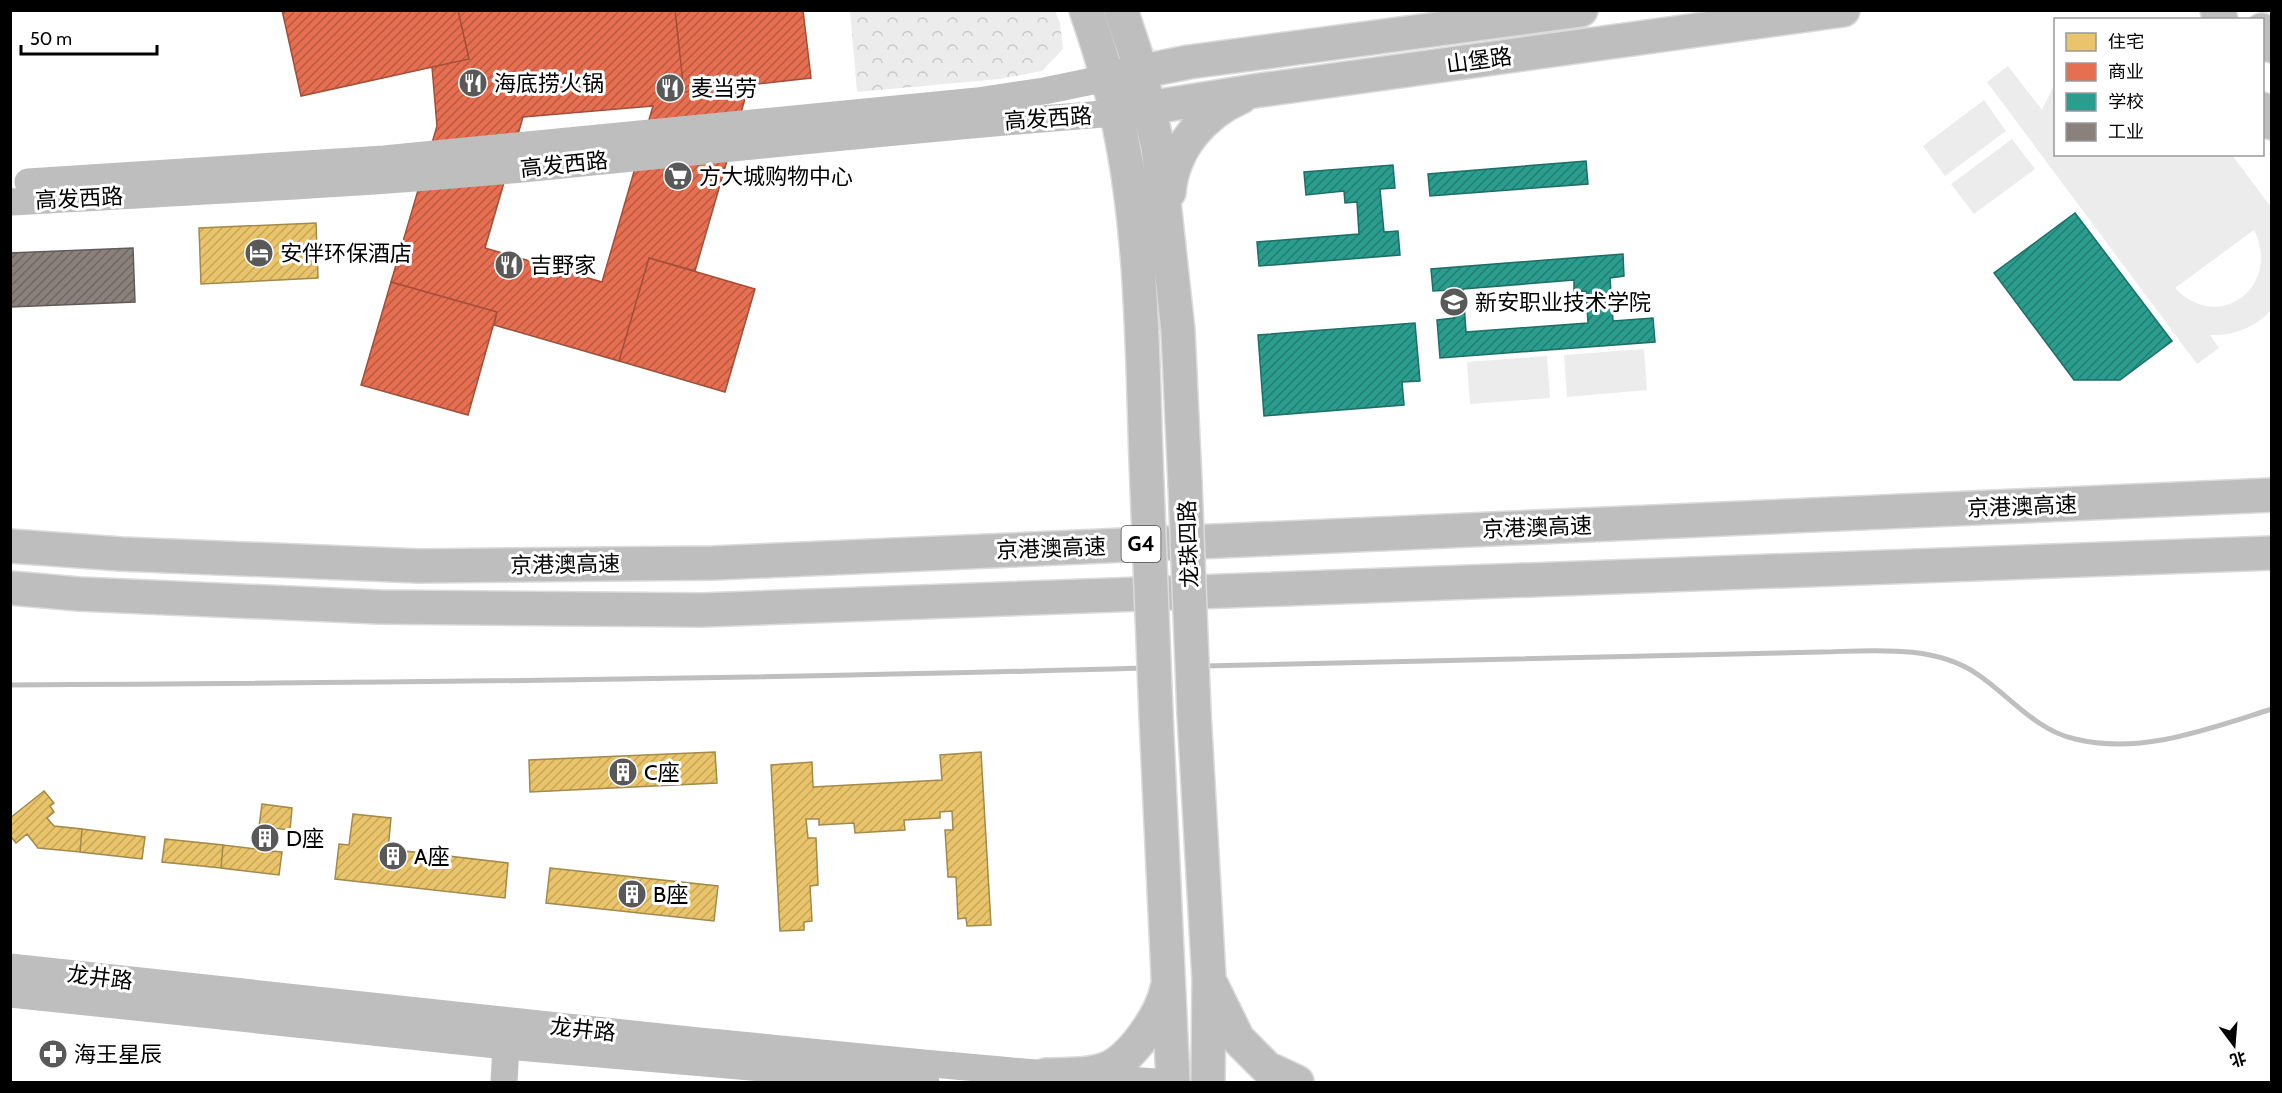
<svg xmlns="http://www.w3.org/2000/svg" width="2282" height="1093" viewBox="0 0 2282 1093" font-family="Cabin,'Noto Sans SC',sans-serif">
  <style>
    .park { fill: url(#park-crowns) }
    .pitch { fill: #ececec; fill-rule: evenodd }
    .homes { fill: url(#homes-hatch); stroke: #a3894a; stroke-width: 1.5 }
    .shops { fill: url(#shops-hatch); stroke: #a24e39; stroke-width: 1.5; fill-rule: evenodd }
    .schools { fill: url(#schools-hatch); stroke: #1d6e64; stroke-width: 1.5; fill-rule: evenodd }
    .industry { fill: url(#industry-hatch); stroke: #615a57; stroke-width: 1.5 }
    .lines { fill: none; stroke-linecap: round; stroke-linejoin: round }
    .stream { stroke: #bfbfbf; stroke-width: 5 }
    .major-casing { stroke: #dbdbdb; stroke-width: 36 }
    .highway-casing { stroke: #dbdbdb; stroke-width: 36 }
    .minor { stroke: #bebebe; stroke-width: 27 }
    .major { stroke: #bebebe; stroke-width: 33 }
    .highway { stroke: #bebebe; stroke-width: 33 }
    .major-bridge-casing { stroke: #dbdbdb; stroke-width: 36; stroke-linecap: butt }
    .major-bridge { stroke: #bebebe; stroke-width: 33 }
    .labels { text-anchor: middle; stroke-width: 6; stroke-linejoin: round; paint-order: stroke }
    .shield { fill: #fff; stroke: #4c4c4c; stroke-width: 1.5 }
    .shield-label { font-size: 21px; font-weight: bold; fill: #000 }
    .street-label { font-size: 22px; fill: #000; stroke: #fff }
    .poi-label { font-size: 22px; fill: #000; stroke: #fff; text-anchor: start }
  </style>
  <defs>
    <pattern id="park-crowns" width="20" height="18" patternUnits="userSpaceOnUse" patternTransform="scale(1.5)"><rect width="20" height="18" fill="#ececec"/><path d="M2 6a3 3 0 1 1 6 0M12 15a3 3 0 1 1 6 0" fill="none" stroke="#c9c9c9"/></pattern>
    <pattern id="homes-hatch" width="6" height="6" patternUnits="userSpaceOnUse" patternTransform="scale(1.5)"><rect width="6" height="6" fill="#e9c46a"/><path d="M-1 1l2-2M0 6l6-6M5 7l2-2" fill="none" stroke="#c6a75a"/></pattern>
    <pattern id="shops-hatch" width="6" height="6" patternUnits="userSpaceOnUse" patternTransform="scale(1.5)"><rect width="6" height="6" fill="#e76f51"/><path d="M-1 1l2-2M0 6l6-6M5 7l2-2" fill="none" stroke="#b95941"/></pattern>
    <pattern id="schools-hatch" width="6" height="6" patternUnits="userSpaceOnUse" patternTransform="scale(1.5)"><rect width="6" height="6" fill="#2a9d8f"/><path d="M-1 1l2-2M0 6l6-6M5 7l2-2" fill="none" stroke="#227e72"/></pattern>
    <pattern id="industry-hatch" width="6" height="6" patternUnits="userSpaceOnUse" patternTransform="scale(1.5)"><rect width="6" height="6" fill="#8a817c"/><path d="M-1 1l2-2M0 6l6-6M5 7l2-2" fill="none" stroke="#6e6763"/></pattern>
  </defs>
  <rect width="100%" height="100%" fill="#fff"/>
  <path class="park" d="M850 11H1055L1060 23 1063 49 1042 71 1000 79 857 92Z"/>
  <path class="pitch" d="M2008 66 2042 110 2055 83 2056 154 2075 155 2077 157 2081 154 2232 155 2271 207 2272 309C2257 327 2233 336 2210 335L2219 348 2197 364 1987 82ZM2254 230C2282 285 2220 335 2175 288Z
    M1984 100 2006 131 1945 176 1923 146Z
    M2012 139 2035 169 1974 214 1951 184Z
    M1644 349 1647 390 1567 397 1564 355Z
    M1547 356 1550 398 1470 404 1467 362Z"/>
  <path class="homes" d="M316 223 318 278 201 284 199 228Z
    M715 752 717 783 530 792 529 760Z
    M981 752 991 925 967 926 966 918 958 919 956 877H948L945 830H953L952 811 940 812V818L904 820 905 830 855 833 854 823 819 825V819H806L808 838H816L818 885 810 886 812 921 804 922V930L780 931 771 765 812 762 813 787 942 780 940 755Z
    M44 791 54 803 50 806 54 812 47 818 54 826 82 829 80 852 38 848 27 834 16 843 12 838 10 839V818Z
    M262 804 292 808 290 830 273 828 271 851 282 852 279 875 221 868 223 845 256 849Z
    M353 814 391 818 388 849 508 863 505 898 335 879 339 844 349 845Z
    M82 829 145 837 142 859 80 852Z
    M165 839 223 845 221 868 162 862Z
    M550 868 718 886 714 921 546 903Z"/>
  <path class="shops" d="M282 10H458L469 59 301 96Z
    M458 10H675L684 92 749 85 695 271 649 258 619 361 494 325 497 312 391 282 437 126 432 67 469 59ZM653 106 602 282 485 248 523 117Z
    M675 10H803L811 78 684 92Z
    M649 258 755 289 725 392 619 361Z
    M391 282 497 312 468 415 361 385Z"/>
  <path class="schools" d="M1586 161 1588 184 1430 196 1428 174Z
    M1393 165 1395 188 1380 189 1384 232 1398 231 1400 255 1259 266 1257 242 1359 234 1357 202 1345 203 1344 191 1306 195 1304 172Z
    M2075 213 2172 341 2120 380H2074L1994 273Z
    M1623 254 1624 276 1610 278 1613 321 1653 318 1655 342 1440 358 1437 320 1454 318 1452 290 1433 291 1431 269ZM1574 280V292L1586 291 1588 323 1466 332 1463 289Z
    M1415 323 1420 381 1402 382 1404 405 1264 416 1258 335Z"/>
  <path class="industry" d="M133 248 135 302 10 307V253Z"/>
  <g class="lines">
    <path class="stream" d="M1203 666 1821 652C1872 651 1933 644 1977 674 2010 696 2035 730 2075 739 2142 755 2208 729 2272 709
      M10 685C388 683 765 679 1142 668"/>
    <g class="major-casing">
      <path id="major" d="M1086 10C1099 48 1111 86 1119 125 1144 243 1142 366 1147 485
        M1121 10 1136 55 1158 147 1178 331 1185 483
        M2217 10 2221 20
        M2262 30 2272 46
        M1119 76 1189 62 1581 10
        M2262 109 2272 123
        M1116 113 1254 91 1843 10
        M1169 192C1173 149 1202 114 1241 97
        M1194 713 1209 979 1208 1082
        M1156 715 1173 1082
        M1212 986 1238 1039 1267 1068 1297 1082
        M1046 1075C1066 1074 1087 1076 1106 1069 1132 1059 1162 1014 1167 988"/>
    </g>
    <g class="highway-casing">
      <path id="highway" d="M10 546 121 554 419 566 713 563 2272 495
        M10 588 79 594 380 607 702 610 2272 553"/>
    </g>
    <path class="minor" d="M28 182 384 159 977 101 1044 91 1107 78
      M10 202C181 192 352 185 522 169 720 150 918 128 1116 113
      M10 967C237 993 463 1017 689 1040 845 1055 1000 1072 1156 1082
      M10 994 506 1046 926 1082
      M504 1082 506 1046"/>
    <use href="#major" class="major"/>
    <use href="#highway" class="highway"/>
    <g class="major-bridge-casing">
      <path id="major-bridge" d="M1185 483 1194 713
        M1147 485 1156 715"/>
    </g>
    <use href="#major-bridge" class="major-bridge"/>
  </g>
  <defs>
    <g id="restaurant-disc" transform="scale(1.5)"><circle r="9.5" fill="#595959" stroke="#fff"/><path d="M-5-6h1v4h1v-4h1v4h1v-4h1v5L-1.5 .5V6h-2V.5L-5-1ZM5-6V6H3V1.5H1.5Q1.5-4 5-6Z" fill="#fff"/></g>
    <g id="supermarket-disc" transform="scale(1.5)"><circle r="9.5" fill="#595959" stroke="#fff"/><path d="M-6-5.5h2.5l.6 2H6L4.5 2H-2.5L-4.4-4H-6ZM-1.5 3.2a1.3 1.3 0 1 0 .1 0ZM3 3.2a1.3 1.3 0 1 0 .1 0Z" fill="#fff"/></g>
    <g id="hotel-disc" transform="scale(1.5)"><circle r="9.5" fill="#595959" stroke="#fff"/><path d="M-6-4.5h1.5V1H6V5H4.5V3h-9V5H-6ZM-4 0a1.8 1.8 0 1 1 3.6 0ZM.5 0V-2.5h3Q6-2.5 6 0Z" fill="#fff"/></g>
    <g id="university-disc" transform="scale(1.5)"><circle r="9.5" fill="#595959" stroke="#fff"/><path d="M0-5L7-2L0 1L-7-2ZM-4 1L0 2.5L4 1V4Q0 6-4 4Z" fill="#fff"/></g>
    <g id="building-disc" transform="scale(1.5)"><circle r="9.5" fill="#595959" stroke="#fff"/><path d="M-4-6H4V6H1V3H-1V6H-4ZM-2.5-4.3h1.7v1.8h-1.7ZM.8-4.3h1.7v1.8H.8ZM-2.5-1h1.7V.8h-1.7ZM.8-1h1.7V.8H.8Z" fill="#fff"/></g>
    <g id="pharmacy-disc" transform="scale(1.5)"><circle r="9.5" fill="#595959" stroke="#fff"/><path d="M-2-6h4v4h4v4h-4v4h-4v-4h-4v-4h4Z" fill="#fff"/></g>
  </defs>
  <g fill-rule="evenodd">
    <use href="#restaurant-disc" x="473" y="83"/>
    <use href="#restaurant-disc" x="670" y="88"/>
    <use href="#supermarket-disc" x="678" y="176"/>
    <use href="#hotel-disc" x="259" y="253"/>
    <use href="#restaurant-disc" x="509" y="265"/>
    <use href="#university-disc" x="1454" y="302"/>
    <use href="#building-disc" x="623" y="772"/>
    <use href="#building-disc" x="265" y="838"/>
    <use href="#building-disc" x="393" y="856"/>
    <use href="#building-disc" x="632" y="894"/>
    <use href="#pharmacy-disc" x="53" y="1054"/>
  </g>
  <g class="labels">
    <rect class="shield" x="1121.5" y="526" width="39" height="36" rx="4.5"/>
    <g class="shield-label">
      <text x="1141" y="551">G4</text>
    </g>
    <g class="street-label">
      <text transform="translate(1479 60) rotate(-8)" y="8">山堡路</text>
      <text transform="translate(1048 118) rotate(-4)" y="8">高发西路</text>
      <text transform="translate(564 164) rotate(-6)" y="8">高发西路</text>
      <text transform="translate(79 198) rotate(-3)" y="8">高发西路</text>
      <text transform="translate(2022 506) rotate(-2)" y="8">京港澳高速</text>
      <text transform="translate(1537 527) rotate(-2)" y="8">京港澳高速</text>
      <text transform="translate(1188 544) rotate(-92)" y="8">龙珠四路</text>
      <text transform="translate(1051 548) rotate(-2)" y="8">京港澳高速</text>
      <text transform="translate(565 564) rotate(-1)" y="8">京港澳高速</text>
      <text transform="translate(100 977) rotate(7)" y="8">龙井路</text>
      <text transform="translate(583 1029) rotate(6)" y="8">龙井路</text>
    </g>
    <g class="poi-label">
      <text x="494" y="91">海底捞火锅</text>
      <text x="691" y="96">麦当劳</text>
      <text x="699" y="184">方大城购物中心</text>
      <text x="280" y="261">安伴环保酒店</text>
      <text x="530" y="273">吉野家</text>
      <text x="1475" y="310">新安职业技术学院</text>
      <text x="644" y="780">C座</text>
      <text x="286" y="846">D座</text>
      <text x="414" y="864">A座</text>
      <text x="653" y="902">B座</text>
      <text x="74" y="1062">海王星辰</text>
    </g>
  </g>
  <rect width="2282" height="1093" fill="none" stroke="#000000" stroke-width="24"/>
  <rect x="2054" y="18" width="210" height="138" fill="#ffffff" stroke="#999999" stroke-width="1.5"/>
  <rect x="2066" y="33" width="30" height="18" fill="#e9c46a" stroke="#999999" stroke-width="1.5"/>
  <text x="2108" y="48" font-size="18" fill="#000000">住宅</text>
  <rect x="2066" y="63" width="30" height="18" fill="#e76f51" stroke="#999999" stroke-width="1.5"/>
  <text x="2108" y="78" font-size="18" fill="#000000">商业</text>
  <rect x="2066" y="93" width="30" height="18" fill="#2a9d8f" stroke="#999999" stroke-width="1.5"/>
  <text x="2108" y="108" font-size="18" fill="#000000">学校</text>
  <rect x="2066" y="123" width="30" height="18" fill="#8a817c" stroke="#999999" stroke-width="1.5"/>
  <text x="2108" y="138" font-size="18" fill="#000000">工业</text>
  <g transform="translate(2234 1045) rotate(164)" stroke="#ffffff" stroke-width="4.5" paint-order="stroke">
  <path d="M0-4.5L10 22L0 15L-10 22Z" fill="#000000"/>
  <text y="-9" font-size="16" font-weight="bold" text-anchor="middle" fill="#000000">北</text>
  </g>
  <path d="M21 45v9h136v-9" fill="none" stroke="#000000" stroke-width="3"/>
  <text x="30" y="45" font-size="18" fill="#000000" stroke="#ffffff" stroke-width="4.5" paint-order="stroke">50 m</text>
</svg>
